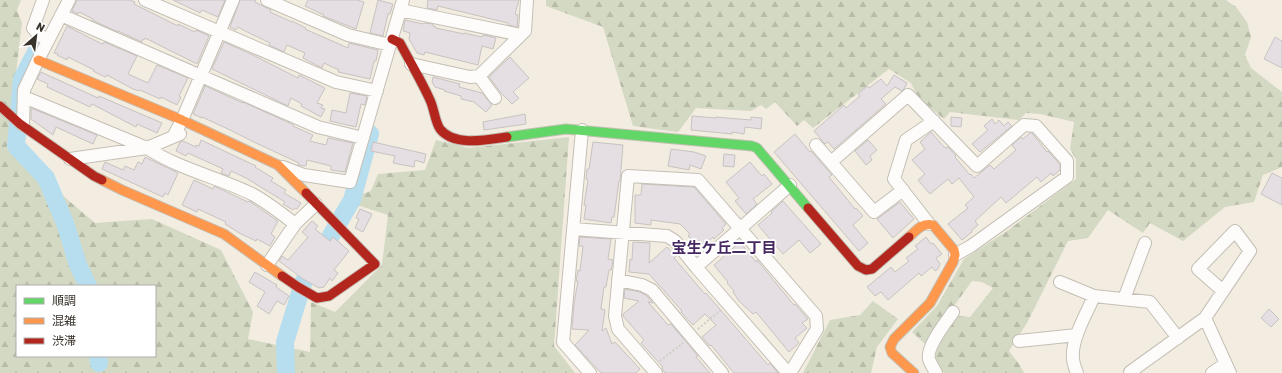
<svg xmlns="http://www.w3.org/2000/svg" width="1282" height="373" viewBox="0 0 1282 373" font-family="Rubik,'Noto Sans JP',sans-serif">
  <style>
    .forest { fill: url(#forest-firs); fill-rule: evenodd }
    .lines { fill: none; stroke-linecap: round; stroke-linejoin: round }
    .river { stroke: #b7deee; stroke-width: 18 }
    .building { fill: #e5dee2; stroke: #c7c3c1 }
    .street-casing { stroke: #c4bfb5; stroke-width: 14 }
    .fast-casing { stroke: #c4bfb5; stroke-width: 11 }
    .slow-casing { stroke: #c4bfb5; stroke-width: 11 }
    .jam-casing { stroke: #c4bfb5; stroke-width: 11 }
    .path { stroke: #d0cec8; stroke-width: 2; stroke-dasharray: 2 2; stroke-linecap: butt }
    .street { stroke: #fdfcfa; stroke-width: 12 }
    .fast { stroke: #63d668; stroke-width: 9 }
    .slow { stroke: #ff974d; stroke-width: 9 }
    .jam { stroke: #b3261e; stroke-width: 9 }
    .labels { text-anchor: middle; stroke-width: 3.5; stroke-linejoin: round; paint-order: stroke }
    .neighbourhood-label { font-size: 15px; font-weight: bold; fill: #462861; stroke: #fff }
  </style>
  <defs>
    <pattern id="forest-firs" width="22" height="20" patternUnits="userSpaceOnUse"><rect width="22" height="20" fill="#d4d9c3"/><path d="M5 1l3.5 6h-7zM16 11l3.5 6h-7z" fill="#b7bba8"/></pattern>
  </defs>
  <rect width="100%" height="100%" fill="#f3ede1"/>
  <path class="forest" d="M0 0H21L17 10 22 23 7 148 95 223 152 219 221 250 253 312 248 339 310 352 311 302 335 312 382 265 388 215 354 204 356 196 371 191 378 174 425 170 436 140 468 148 569 137 554 346 575 373H0ZM17 286H155V356H17Z
    M546 0H1226L1236 7 1247 22 1251 37 1245 55 1251 68 1282 92V167L1263 175 1254 202 1225 207 1183 241 1150 223 1143 233 1108 210 1088 238 1068 241 1027 323 1009 351 1019 364 1024 373H944L935 358 938 345 957 316 970 317 993 288 982 282 972 281 926 345 912 332 937 306 964 259 1007 231 1076 179V159L1070 149 1074 122 1040 114 1026 113 1019 120 950 112 944 119 918 97 911 83 889 69 813 128 804 120 797 126 775 102 766 109 761 105 751 111 696 108 679 131 677 132 633 126 603 27 546 6Z
    M873 301 898 319 877 347 871 373H803L830 320 860 315Z"/>
  <g class="lines">
    <path class="river" d="M39 46 22 79 16 146 46 178 65 223 78 265 88 286
      M98 356 99 363
      M286 373 285 342 303 283 352 200 370 134"/>
  </g>
  <path class="building" d="M77 0H130L135 2 134 4 178 26V24L195 32 196 30 209 36 197 64 145 38 144 40 143 39 142 42 118 31V32L92 20 93 19 79 12 78 14 72 11Z
    M173 0H225L218 17 202 10 200 13Z
    M240 0H256L255 2 271 10 270 12 292 22V21L306 28 305 29 348 48 349 43 378 50 376 61H374L370 79 338 72 339 70 324 63 322 68 303 58 305 53 287 45 284 52 269 45 270 43 245 31 238 27 236 30 230 27Z
    M308 0H357L364 2 356 29 323 16 324 15 305 6Z
    M378 0 393 4 390 14H388L383 36 370 33Z
    M428 0H519L515 14 518 15 517 27 508 25V23L438 6 437 10 427 8Z
    M405 20 423 24 424 23 433 24V26L436 27V28L464 34V33L482 37 483 35 496 38 493 49 482 46 478 65 425 52 424 55 417 53 409 39 410 33 403 31Z
    M67 26 102 44H103L104 42 137 56 128 74 148 83 157 65 188 78 179 96 181 97 177 105 161 97 160 99 140 90 139 91 133 89 107 75 106 77H105L93 71 94 70 68 57 67 60 57 55 58 54 54 53Z
    M1275 37 1282 41V68L1264 59Z
    M224 42 253 55 298 78 299 75 325 88 317 103 323 105 321 108 325 109 321 117 301 106 302 104 291 98 288 106 212 69Z
    M510 57 529 78 513 92 519 98 512 104 501 93 489 77Z
    M41 72 98 98 99 96 162 123 157 133 137 124 136 127 92 104 90 107 47 87 48 84 37 79Z
    M894 75 907 83 904 89 902 91 895 87 881 99 886 104 834 149 828 142 825 144 814 131 844 105 846 108 860 96 858 94 867 86 869 88 881 79 887 86Z
    M433 77 460 84 459 87 482 93 492 105 486 112 474 102 461 99V96L444 91 445 90 435 87 432 82Z
    M205 86 243 103V102L294 125 293 126 313 135 310 141 326 145 328 138 353 143 345 172 331 170V166L307 160 306 166 298 165 299 163 256 143 230 130 202 117V118L193 114Z
    M350 93 367 96 365 105 361 104 356 127 330 121 332 110 346 113Z
    M31 108 97 135 93 144 56 127 53 135 31 119Z
    M525 114 526 124 484 130 483 122Z
    M692 116 716 118V117L751 120V117L762 118 761 129 745 127 744 134 732 132V134L691 130Z
    M951 117 962 118 961 127 951 126Z
    M992 119 995 124 999 120 1004 126 1008 122 1012 126 980 152 972 144 988 130 984 126Z
    M931 132 945 148 948 147 956 156 955 157 970 175 971 174 974 178 990 165 994 169 1016 150 1012 145 1021 137 1023 139 1030 133H1032L1047 152 1048 151 1060 165V170L1053 176 1051 173 1041 182 1037 177 1006 203 1001 197 975 221 978 225 972 230V232L962 240 948 224 968 208 965 205 974 197 959 178 952 184 948 179 930 194 918 180 925 174 912 160 925 149 920 142Z
    M795 134 810 152 811 151 832 175 829 177 855 209 856 208 863 216 853 225 868 243 859 251 774 152Z
    M201 140 256 166 255 167 273 178 271 181 286 190 284 193 301 203 297 209 295 208 293 210 283 204 285 202 246 178 231 171 229 176 221 173 223 169 188 153 186 156 176 151 180 142 183 141 196 147V145L199 146Z
    M868 140 877 150 870 156 872 160 866 165 855 151Z
    M373 142 426 154 424 163 415 160 414 167 393 163 395 156 371 151Z
    M593 142 623 145 620 181H619L614 217H612L611 223 584 219 586 205H584L588 180 586 179 587 169H589Z
    M671 149 694 152 706 156 701 169 690 165 689 170 668 166Z
    M724 154 735 155 734 167 723 166Z
    M145 157 178 173 168 195 165 193 163 197 102 169 105 162 123 170 125 166 134 170 138 162 142 164Z
    M750 162 762 176 764 174 772 184 753 199 757 204 746 214 735 201 739 198 726 182Z
    M1272 173 1282 178V205L1261 194Z
    M194 180 213 189 214 186 248 202 249 201 278 221 271 234 275 237 270 246 257 239 256 241 241 234 225 224 226 222 198 209 197 212 182 205Z
    M642 184 694 187 726 224 722 228 724 230 714 239 713 237 701 248 697 244 696 245 688 236 690 234 680 224 651 220V225L635 223V195H641Z
    M783 201 821 244 810 253 799 240 783 254 758 225 772 213 771 212Z
    M900 202 914 219 893 238 877 219Z
    M360 209 372 214 363 232 355 228 359 219 356 218Z
    M312 221 318 226 315 229 330 241 333 237 349 251 334 270 338 273 332 281 330 278 324 287 319 288 303 279 279 261 282 256 288 260 308 237 302 232Z
    M580 237 611 239 608 259 613 260 612 266 611 270H609L606 287H604L601 309 605 310 602 331 606 328 612 344 615 342 640 369 636 373H601L575 345 589 330 572 329 574 303 578 281H576L578 270 580 271 583 246H579Z
    M926 237 931 244 933 243 942 254 936 258 940 264 938 269 935 271 932 267 921 276 919 273 888 300 881 292 875 296 867 287 891 267 895 272 909 261 906 258 918 249 915 246Z
    M633 242 650 243 649 263 667 247 676 256 674 258 705 294 706 293 768 365 770 363 778 373H734L711 345 710 346 702 337 716 325 705 314 693 325 681 312 682 311 649 274 629 272 630 259 632 260Z
    M740 242 756 262 757 260 794 305 795 304 808 319 802 323 807 328 795 338 799 343 789 352 756 312 753 314 739 301 733 292 734 291 727 283 728 282 714 265Z
    M255 272 277 285 276 287 289 296 284 305 277 301 269 314 257 306 265 292 249 282Z
    M625 289 640 292 647 296 653 303 648 302 668 325 671 324 698 356 696 357 710 373H665L662 368 663 367 641 343 644 340 623 316V314L639 301 624 298Z
    M1269 309 1279 319 1271 327 1261 318Z"/>
  <g class="lines">
    <g class="street-casing">
      <path id="street" d="M43 0 33 28 39 35 48 40
        M145 0 336 82 377 91
        M267 0 348 35 390 45
        M400 10 521 35
        M61 15 318 127 363 138
        M411 64 470 77 479 76 525 31 527 0
        M479 76 495 98
        M24 97 147 148C179 169 217 177 252 194 267 202 281 213 295 224
        M23 125 24 90 38 60 69 0
        M582 130 563 342 590 373
        M173 137 182 120 233 0
        M816 145 874 212 903 190
        M70 159 147 148 180 134
        M831 162 908 95 977 166 1024 125 1036 126 1067 161V177L971 246 955 255
        M283 167 304 175 350 182 403 0
        M929 224 894 179 906 140 934 121
        M573 229 667 236 675 241 696 267 788 373
        M267 265 295 224 316 204
        M696 267 790 185
        M618 280 642 285 652 290 722 373
        M1060 282 1094 296 1150 302 1178 338
        M1124 299 1145 243
        M1205 318 1230 373
        M1019 341 1077 335
        M656 373 618 329 615 316 628 176 698 180 816 316 817 329 790 373
        M936 373C934 369 930 363 929 359 926 347 946 322 953 312
        M1077 373C1075 368 1073 363 1073 358 1071 339 1087 313 1094 296
        M1130 373V372L1205 318 1250 251 1235 231 1198 269 1223 291
        M1212 373 1225 364"/>
    </g>
    <g class="fast-casing">
      <path id="fast" d="M507 137 566 129 752 146 757 148 808 208"/>
    </g>
    <g class="slow-casing">
      <path id="slow" d="M38 60 182 120 278 165 306 193
        M102 180 122 190 224 234 282 276
        M909 237C916 231 922 222 933 225L954 250 955 255 953 262 930 303 894 339 890 347 892 353 914 373"/>
    </g>
    <g class="jam-casing">
      <path id="jam" d="M392 39 400 43C410 62 421 80 430 100 434 108 435 122 440 129 454 147 487 140 507 137
        M0 106 20 124 94 176 102 180
        M808 208 858 266 866 270 872 269 909 237
        M282 276 298 287 317 298 329 296 375 264 306 193"/>
    </g>
    <path class="path" d="M698 329 721 310
      M660 361 683 343"/>
    <use href="#street" class="street"/>
    <use href="#fast" class="fast"/>
    <use href="#slow" class="slow"/>
    <use href="#jam" class="jam"/>
  </g>
  <g class="labels">
    <g class="neighbourhood-label">
      <text x="724" y="253">宝生ケ丘二丁目</text>
    </g>
  </g>
  <rect x="16" y="285" width="140" height="72" fill="#ffffff" stroke="#afadaa"/>
  <rect x="24" y="298" width="20" height="6" fill="#63d668" stroke="#afadaa"/>
  <text x="52" y="305" font-size="12" fill="#37322a">順調</text>
  <rect x="24" y="318" width="20" height="6" fill="#ff974d" stroke="#afadaa"/>
  <text x="52" y="325" font-size="12" fill="#37322a">混雑</text>
  <rect x="24" y="338" width="20" height="6" fill="#b3261e" stroke="#afadaa"/>
  <text x="52" y="345" font-size="12" fill="#37322a">渋滞</text>
  <g transform="translate(36 36) rotate(28)" stroke="#ffffff" stroke-width="3" paint-order="stroke">
  <path d="M0-3L7 15L0 10L-7 15Z" fill="#37322a"/>
  <text y="-6" font-size="11" font-weight="bold" text-anchor="middle" fill="#37322a">N</text>
  </g>
</svg>
